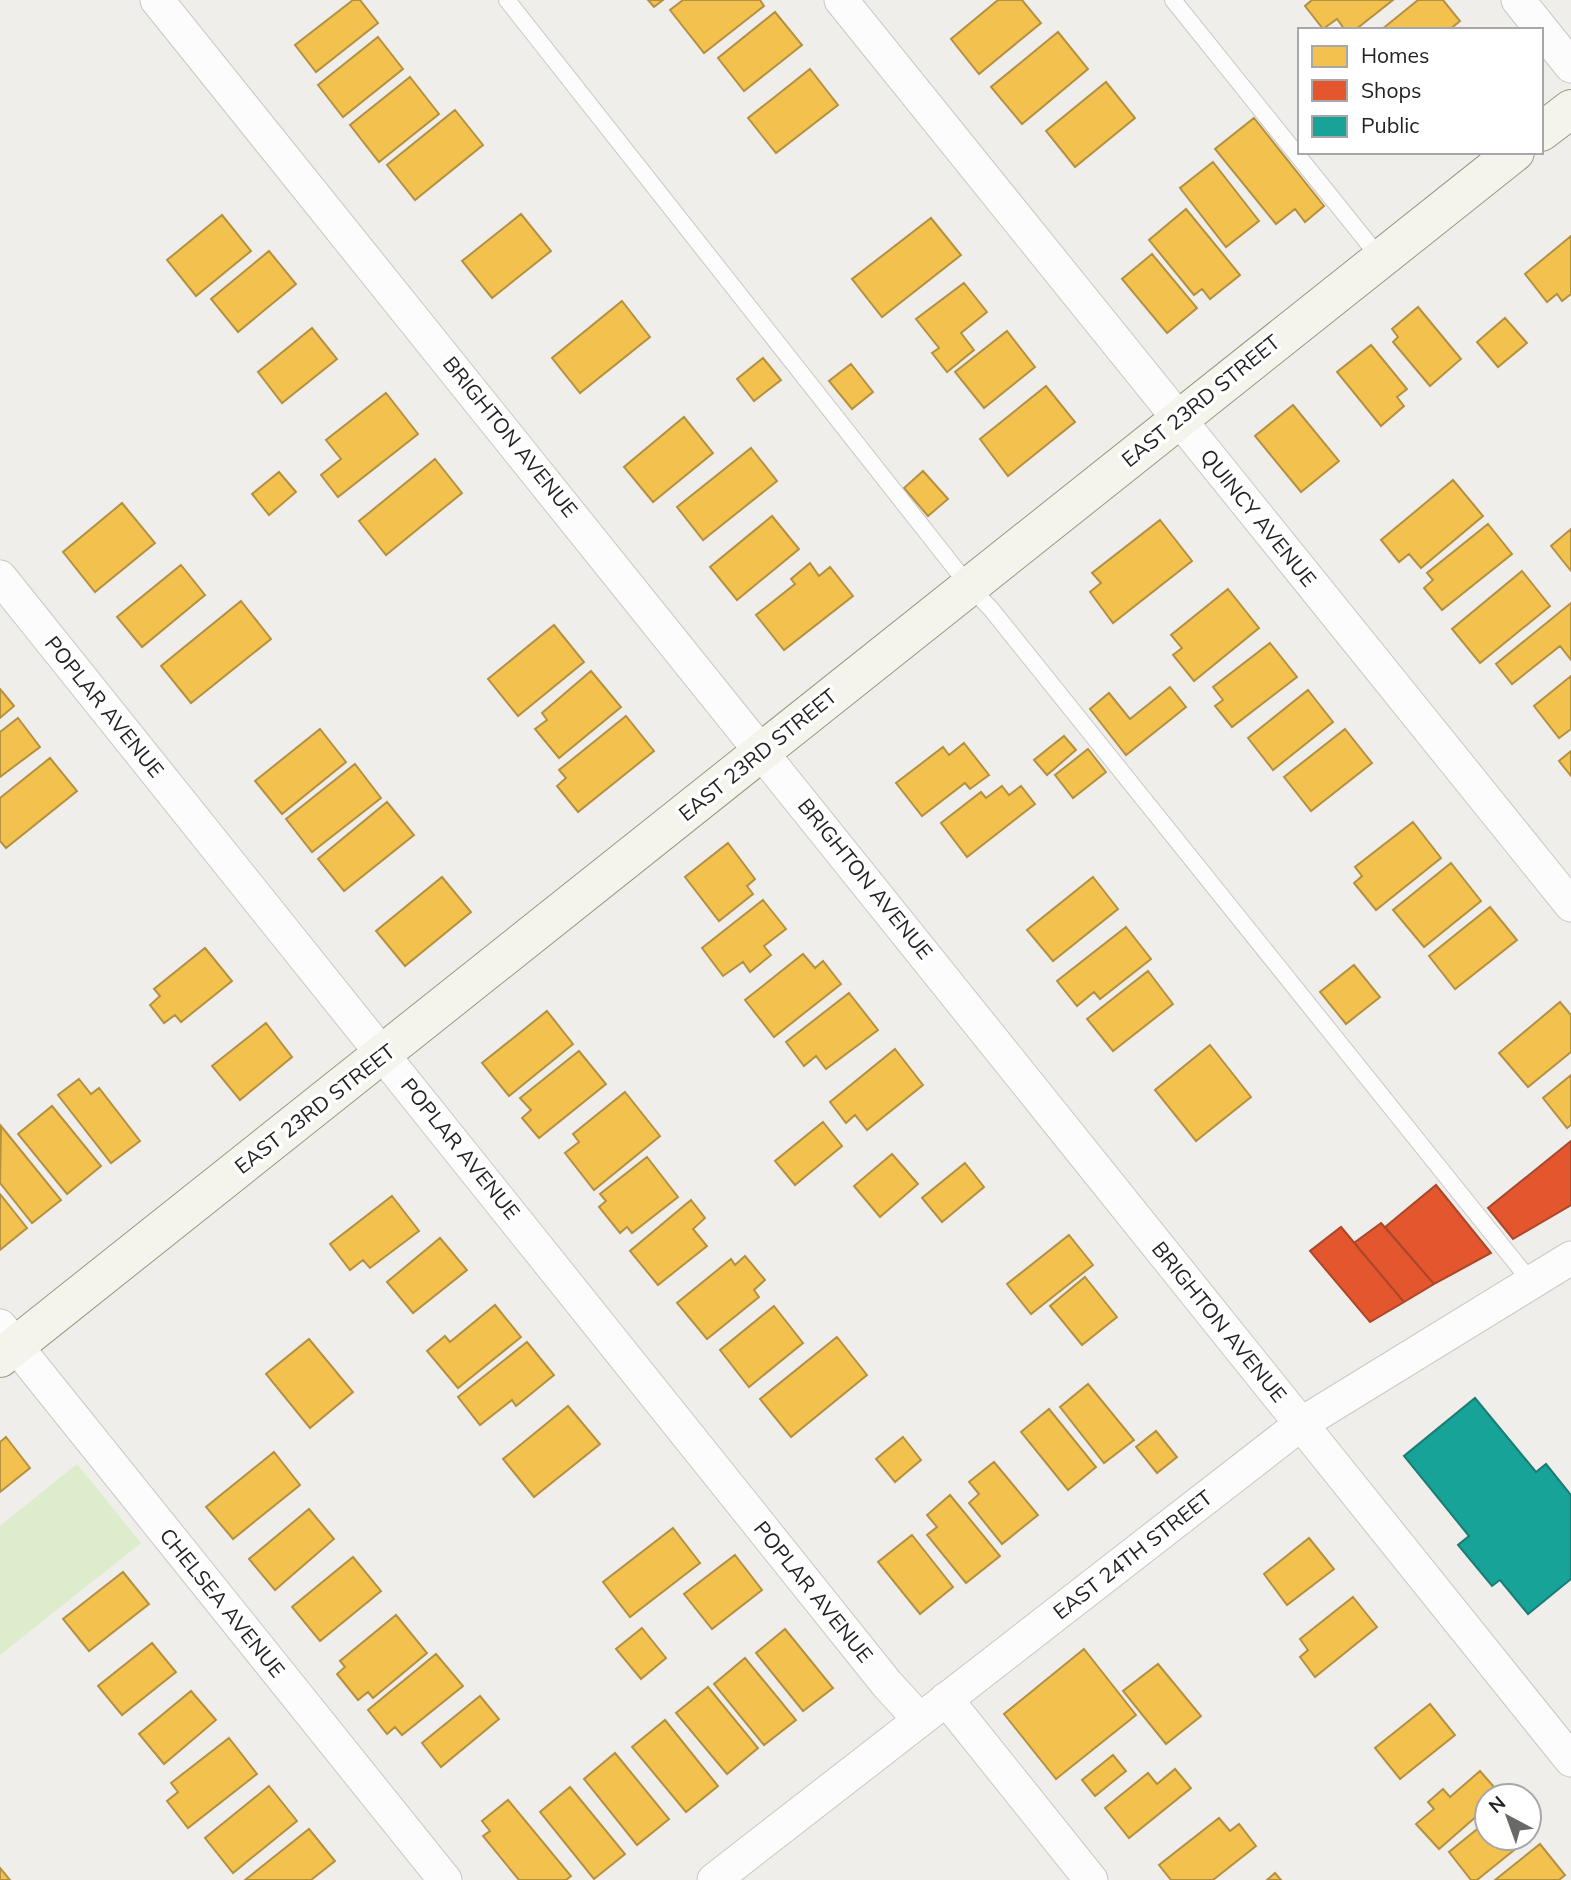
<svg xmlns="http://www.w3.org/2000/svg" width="1571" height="1880" viewBox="0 0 1571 1880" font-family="Mulish,sans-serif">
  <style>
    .grass { fill: #ddeccb }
    .homes { fill: #f2c14e; stroke: #b49141; stroke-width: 2 }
    .shops { fill: #e4572e; stroke: #aa472a; stroke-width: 2 }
    .public { fill: #17a398; stroke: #1a7c75; stroke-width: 2 }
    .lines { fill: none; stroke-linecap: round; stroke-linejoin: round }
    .service-casing { stroke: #c9c8c7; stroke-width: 18 }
    .minor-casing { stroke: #c9c8c7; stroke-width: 35 }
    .secondary-casing { stroke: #999a82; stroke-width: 40 }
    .service { stroke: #fdfcfc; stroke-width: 16 }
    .minor { stroke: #fdfcfc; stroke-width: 33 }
    .secondary { stroke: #f4f4ed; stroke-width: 38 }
    .labels { text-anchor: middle; stroke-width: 7; stroke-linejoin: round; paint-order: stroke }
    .street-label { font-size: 21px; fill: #222; stroke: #fff }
  </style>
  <rect width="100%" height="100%" fill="#f0eeeb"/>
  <path class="grass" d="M77 1464 141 1543 0 1655V1526Z"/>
  <path class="homes" d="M353 0H360L378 23 316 72 295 45Z
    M648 0H663L654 7Z
    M683 0H760L764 6 704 53 670 10Z
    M998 0H1022L1041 23 979 74 951 39Z
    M1312 0H1393L1355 30H1345L1337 19 1323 29 1305 6Z
    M1418 0H1443L1460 21 1449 30H1381Z
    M775 12 802 45 744 91 718 58Z
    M1058 32 1088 69 1022 124 991 87Z
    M378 37 403 69 343 117 318 85Z
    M810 69 838 105 776 153 748 118Z
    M410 77 439 114 379 162 350 125Z
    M1106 82 1135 118 1075 167 1046 131Z
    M455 110 483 145 415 200 387 165Z
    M1254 118 1324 206 1305 222 1295 209 1276 224 1215 149Z
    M1213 162 1259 221 1226 247 1180 188Z
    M1186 209 1240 275 1210 299 1202 289 1194 295 1149 240Z
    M521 214 551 251 492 298 462 261Z
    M222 215 251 251 196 296 167 260Z
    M931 218 961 255 882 317 852 279Z
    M1571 236V294L1562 301 1557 294 1547 302 1525 274Z
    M269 251 296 284 238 332 211 299Z
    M1152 254 1197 308 1167 333 1122 279Z
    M964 283 987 312 961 333 974 350 947 372 932 353 939 348 916 319Z
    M622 301 650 337 580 393 552 358Z
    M1418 307 1461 359 1430 386 1393 342 1398 337 1392 329Z
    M1505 318 1527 343 1498 367 1477 342Z
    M312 328 337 359 282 403 258 372Z
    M1007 331 1035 367 984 408 955 372Z
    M1371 345 1407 389 1397 397 1404 406 1381 426 1337 372Z
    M763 358 781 380 754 401 737 379Z
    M851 364 873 392 852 409 829 381Z
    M1046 386 1075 422 1008 476 980 439Z
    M386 393 418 434 338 497 321 475 341 459 326 440Z
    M1293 405 1339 461 1301 492 1255 436Z
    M684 417 713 453 653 502 624 467Z
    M751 448 777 481 703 540 677 507Z
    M435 459 462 493 386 555 359 521Z
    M923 471 948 499 928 516 904 488Z
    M279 472 296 492 269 515 252 494Z
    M1453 480 1483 516 1421 568 1409 554 1399 562 1381 540Z
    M122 503 155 543 95 592 63 552Z
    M772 516 799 549 737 600 710 567Z
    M1160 520 1192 561 1113 623 1090 592 1101 583 1092 573Z
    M1488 524 1512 554 1442 610 1424 588 1433 580 1427 573Z
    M1571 529V571L1551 546Z
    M810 563 819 576 830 567 853 596 784 650 756 615 795 584 791 579Z
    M181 565 205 595 142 647 117 617Z
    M1522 571 1550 606 1480 663 1452 629Z
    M1228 589 1259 628 1194 681 1173 655 1182 648 1171 635Z
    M241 601 271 639 191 703 161 666Z
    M1571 603V660L1560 646 1512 684 1496 664Z
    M554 625 584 662 518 716 488 679Z
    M1270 643 1297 677 1232 727 1215 706 1223 700 1213 687Z
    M591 671 621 707 559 758 535 729 547 720 542 713Z
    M1571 676V729L1559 738 1534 706Z
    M1170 687 1186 707 1126 755 1090 709 1109 693 1130 719Z
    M0 689 14 706 0 718Z
    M1308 690 1333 722 1273 770 1248 738Z
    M626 716 654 751 578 812 557 786 566 778 559 770Z
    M18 718 40 747 0 777V732Z
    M320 729 346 762 282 814 255 781Z
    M1345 729 1372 763 1311 811 1284 777Z
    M1064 736 1076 750 1047 775 1034 760Z
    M964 743 989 775 970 789 965 783 922 816 896 783 943 747 949 755Z
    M1088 749 1106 772 1073 798 1055 775Z
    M1571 751V776L1559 761Z
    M50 758 77 791 6 848 0 841V798Z
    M355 764 381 798 312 852 286 819Z
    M1002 786 1009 795 1021 786 1035 804 967 857 941 823 981 792 986 798Z
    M387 802 414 835 344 891 318 859Z
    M1413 822 1441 858 1376 910 1354 883 1362 876 1355 867Z
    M728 843 755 879 747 886 753 894 719 921 685 877Z
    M1451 863 1481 901 1424 947 1393 910Z
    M442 877 471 912 405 966 376 931Z
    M1093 877 1118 909 1053 961 1027 930Z
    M763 900 786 929 764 946 771 955 750 972 743 962 723 976 702 948Z
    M1490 907 1517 940 1455 989 1429 956Z
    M1126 927 1151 959 1100 999 1094 992 1077 1006 1057 981Z
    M205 948 232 981 181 1022 175 1015 164 1023 150 1005 160 996 154 989Z
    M803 954 815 968 823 961 841 984 774 1037 745 1000Z
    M1354 965 1380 997 1346 1024 1320 992Z
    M1148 971 1173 1004 1113 1051 1087 1019Z
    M849 993 878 1030 826 1069 816 1056 804 1066 786 1042Z
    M1560 1002 1571 1015V1052L1528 1087 1499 1053Z
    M547 1011 573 1044 509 1096 482 1063Z
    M266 1023 292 1057 240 1100 212 1066Z
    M1210 1045 1251 1097 1196 1141 1155 1090Z
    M895 1049 923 1085 867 1130 855 1115 846 1123 830 1102Z
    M579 1051 606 1084 539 1138 522 1118 531 1110 520 1098Z
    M1571 1075V1125L1567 1128 1543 1098Z
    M79 1079 91 1094 99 1088 140 1141 111 1163 58 1095Z
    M625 1092 660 1136 594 1190 565 1153 579 1142 573 1134Z
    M52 1106 101 1166 67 1194 18 1134Z
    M823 1122 842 1146 795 1185 775 1161Z
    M1 1126 61 1200 32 1223 0 1183Z
    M892 1154 918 1184 880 1217 854 1186Z
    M647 1157 678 1197 632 1233 627 1227 620 1233 599 1207 606 1201 600 1194Z
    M965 1163 984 1187 942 1222 922 1198Z
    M0 1194 27 1228 0 1250Z
    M392 1196 419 1231 370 1268 363 1260 350 1270 330 1244Z
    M691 1200 705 1218 693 1229 707 1246 658 1285 630 1251Z
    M1069 1235 1093 1265 1031 1314 1007 1284Z
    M440 1238 467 1270 413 1313 387 1282Z
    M745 1256 765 1280 754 1290 759 1297 707 1339 677 1303 731 1259 735 1265Z
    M1085 1277 1117 1317 1082 1345 1050 1306Z
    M495 1305 521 1337 458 1388 427 1351 445 1336 450 1342Z
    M774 1306 803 1343 749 1387 720 1350Z
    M837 1337 867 1375 791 1437 760 1399Z
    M309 1339 353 1392 310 1428 266 1374Z
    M527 1342 554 1375 516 1406 512 1400 480 1425 458 1397Z
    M1088 1384 1134 1440 1104 1463 1060 1407Z
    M568 1406 600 1444 534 1497 503 1459Z
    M1049 1409 1096 1467 1068 1490 1021 1432Z
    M1156 1431 1177 1457 1157 1473 1136 1447Z
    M6 1437 30 1468 0 1492V1442Z
    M903 1437 921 1460 895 1482 876 1459Z
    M274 1452 300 1485 233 1539 206 1507Z
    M994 1462 1038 1515 1002 1544 969 1503 979 1494 969 1482Z
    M950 1495 1000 1556 966 1583 927 1535 937 1527 927 1515Z
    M309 1509 334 1539 275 1590 249 1559Z
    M673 1528 700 1563 630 1617 603 1582Z
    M912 1535 953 1587 920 1614 878 1562Z
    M1309 1538 1334 1569 1287 1605 1264 1574Z
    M735 1555 762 1590 712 1629 684 1594Z
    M353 1557 381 1591 320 1641 292 1607Z
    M123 1572 149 1604 89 1651 63 1619Z
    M1353 1597 1377 1627 1315 1677 1300 1657 1308 1650 1300 1639Z
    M396 1615 427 1653 373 1698 368 1692 358 1700 337 1674 345 1667 340 1661Z
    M642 1628 666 1658 641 1679 616 1649Z
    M785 1629 833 1688 803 1711 756 1653Z
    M152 1643 176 1672 122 1715 98 1686Z
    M1084 1649 1136 1715 1056 1779 1004 1714Z
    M436 1654 463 1686 402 1735 395 1727 387 1734 368 1710Z
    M745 1658 796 1720 764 1745 714 1684Z
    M1158 1664 1201 1716 1166 1744 1123 1691Z
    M708 1687 758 1748 727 1774 676 1713Z
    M191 1691 216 1720 164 1764 139 1734Z
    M480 1696 499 1719 441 1767 422 1743Z
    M1430 1704 1455 1735 1400 1779 1375 1748Z
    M665 1720 718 1786 686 1812 632 1747Z
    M229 1738 257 1774 188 1828 167 1801 178 1792 171 1783Z
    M615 1753 669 1819 637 1845 584 1779Z
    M1113 1755 1126 1771 1095 1796 1082 1780Z
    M1175 1769 1191 1788 1129 1838 1105 1808 1148 1773 1157 1784Z
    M1480 1771 1501 1795 1487 1796V1807L1439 1849 1416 1824 1434 1809 1428 1802 1443 1789 1450 1797Z
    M269 1786 297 1821 233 1873 205 1838Z
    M570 1787 625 1854 594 1879 540 1812Z
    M508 1800 571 1876 566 1880H519L483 1836 490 1831 482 1821Z
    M1219 1818 1230 1831 1239 1824 1256 1846 1213 1880H1171L1159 1865Z
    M1487 1821V1838H1529L1477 1880H1471L1449 1852Z
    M309 1829 335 1861 311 1880H245Z
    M1540 1844 1565 1875 1559 1880H1495Z
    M0 1868 10 1880H0Z
    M1275 1873 1281 1880H1267Z"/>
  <path class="shops" d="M1571 1141V1205L1513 1239 1488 1208Z
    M1436 1185 1491 1253 1434 1284 1385 1227Z
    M1381 1223 1434 1284 1404 1302 1354 1243Z
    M1341 1227 1404 1302 1370 1322 1310 1251Z"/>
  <path class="public" d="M1475 1398 1536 1472 1546 1464 1571 1495V1579L1528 1614 1500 1580 1492 1586 1458 1545 1469 1536 1404 1456Z"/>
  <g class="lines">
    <g class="service-casing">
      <path id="service" d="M507 0 969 586 991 609 1532 1283
        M1173 0 1380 258"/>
    </g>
    <g class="minor-casing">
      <path id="minor" d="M157 0 1571 1760
        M841 0 1571 905
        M1518 0 1571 66
        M0 577 887 1684 920 1720
        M0 1326 445 1880
        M946 1699 1091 1880
        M714 1880 1301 1424 1571 1258"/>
    </g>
    <g class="secondary-casing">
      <path id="secondary" d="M1541 132 1571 109
        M0 1358 1515 152"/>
    </g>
    <use href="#service" class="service"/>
    <use href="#minor" class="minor"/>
    <use href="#secondary" class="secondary"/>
  </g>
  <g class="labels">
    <g class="street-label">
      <text transform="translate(1201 401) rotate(-39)" y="7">EAST 23RD STREET</text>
      <text transform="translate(510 437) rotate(51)" y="7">BRIGHTON AVENUE</text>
      <text transform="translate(1258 518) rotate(51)" y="7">QUINCY AVENUE</text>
      <text transform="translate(104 707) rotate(51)" y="7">POPLAR AVENUE</text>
      <text transform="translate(758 755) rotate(-39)" y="7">EAST 23RD STREET</text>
      <text transform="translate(865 879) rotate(51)" y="7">BRIGHTON AVENUE</text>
      <text transform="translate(315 1109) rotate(-38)" y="7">EAST 23RD STREET</text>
      <text transform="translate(460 1149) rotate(51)" y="7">POPLAR AVENUE</text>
      <text transform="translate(1219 1322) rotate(51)" y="7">BRIGHTON AVENUE</text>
      <text transform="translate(1133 1555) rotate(-38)" y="7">EAST 24TH STREET</text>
      <text transform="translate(813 1592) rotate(51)" y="7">POPLAR AVENUE</text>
      <text transform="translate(222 1603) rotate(51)" y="7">CHELSEA AVENUE</text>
    </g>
  </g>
  <rect x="1298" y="28" width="245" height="126" fill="#ffffff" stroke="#a7a7a7" stroke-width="2"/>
  <rect x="1312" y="46" width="35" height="21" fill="#f2c14e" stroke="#a7a7a7" stroke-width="2"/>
  <text x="1361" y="63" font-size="21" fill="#222222">Homes</text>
  <rect x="1312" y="80" width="35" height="21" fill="#e4572e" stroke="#a7a7a7" stroke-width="2"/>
  <text x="1361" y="98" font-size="21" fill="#222222">Shops</text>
  <rect x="1312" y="116" width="35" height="21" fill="#17a398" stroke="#a7a7a7" stroke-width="2"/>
  <text x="1361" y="133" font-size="21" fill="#222222">Public</text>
  <g transform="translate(1508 1817) rotate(319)"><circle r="33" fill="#ffffff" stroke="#a7a7a7" stroke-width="2"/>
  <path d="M0-5L12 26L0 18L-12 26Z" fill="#6a6968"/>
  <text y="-10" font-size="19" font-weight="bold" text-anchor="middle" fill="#222222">N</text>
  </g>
</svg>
